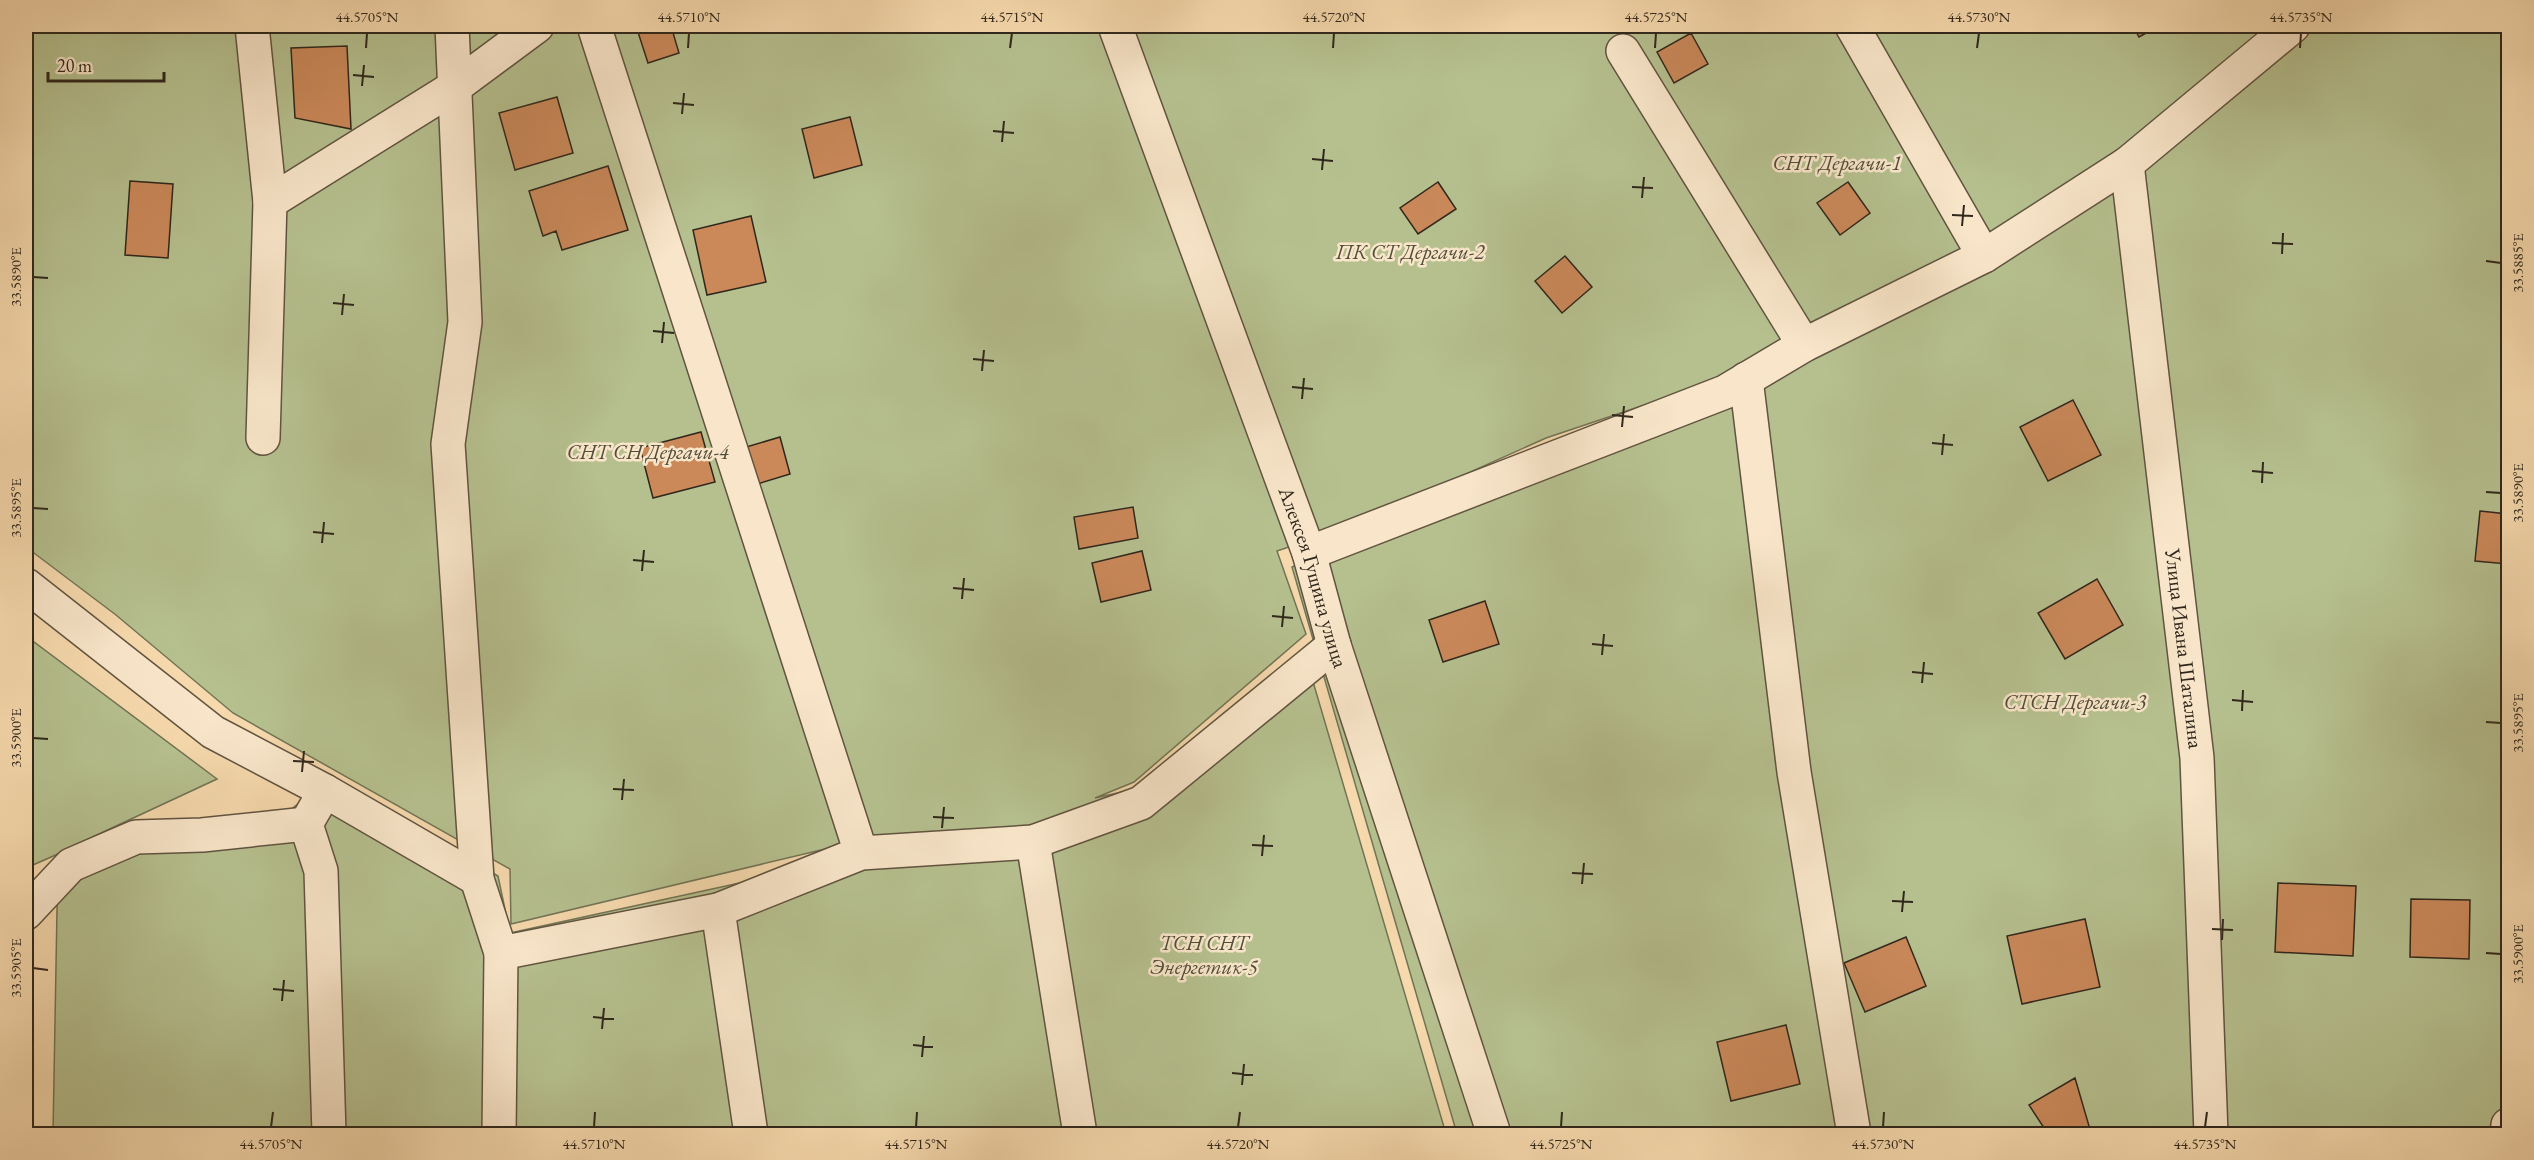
<svg xmlns="http://www.w3.org/2000/svg" width="2534" height="1160" viewBox="0 0 2534 1160" font-family="'EB Garamond',serif">
  <style>
    .green { fill: #b6c08f; stroke: #727456; stroke-width: 1.5 }
    .building { fill: #cb895a; stroke: #2f271c; stroke-width: 1.5 }
    .lines { fill: none; stroke-linecap: round; stroke-linejoin: round }
    .minor-casing { stroke: #615440; stroke-width: 36 }
    .minor { stroke: #f9e6ca; stroke-width: 33 }
    .ticks { fill: none; stroke: #2f271c; stroke-width: 2 }
    .labels { text-anchor: middle; stroke-width: 5; stroke-linejoin: round; paint-order: stroke }
    .park-label { font-size: 21px; font-style: italic; fill: #514d39; stroke: #f9e6ca }
    .street-label { font-size: 21px; fill: #2f271c; stroke: #f9e6ca }
    .neatline { fill: none; stroke: #2f271c; stroke-width: 2 }
    .ticks-label { font-size: 15px; text-anchor: middle; fill: #2f271c }
  </style>
  <rect width="100%" height="100%" fill="#f6d9ad"/>
  <filter id="stains"><feTurbulence type="fractalNoise" baseFrequency=".00333" numOctaves="4"/><feColorMatrix values="0 0 0 0 .2 0 0 0 0 .09 0 0 0 0 .02 0 0 0 .5 -.17"/></filter>
  <radialGradient id="worn" r=".72"><stop offset=".6" stop-color="#630" stop-opacity="0"/><stop offset="1" stop-color="#630" stop-opacity=".3"/></radialGradient>
  <path class="green" d="M26 26H2275L2130 146 1993 234 1716 381 1546 438 1348 527 1277 551 1306 634 1134 782 1095 798 1140 788 1304 651 1446 1134H53L58 854 26 868V636L217 779 71 847 289 811 331 777 498 876 510 933 735 884 949 833 821 850 511 924 510 869 233 713 116 615 26 547Z
    M2315 26H2508V1134H1457L1292 567 1761 383 2141 170Z"/>
  <path class="building" d="M636 26H671L679 53 648 63Z
    M2133 26H2159L2139 37Z
    M1691 33 1708 64 1674 83 1657 52Z
    M347 46 351 129 295 118 291 48Z
    M557 97 573 153 515 170 499 113Z
    M850 117 862 165 814 178 802 129Z
    M608 166 628 230 562 250 556 231 543 236 529 191Z
    M130 181 173 184 168 258 125 255Z
    M1438 182 1456 209 1418 234 1400 208Z
    M1848 182 1870 213 1840 235 1817 203Z
    M751 216 766 282 707 295 693 230Z
    M1565 256 1592 287 1562 313 1535 281Z
    M2073 400 2101 455 2048 481 2020 427Z
    M701 432 715 482 653 498 640 448Z
    M780 437 790 474 754 485 743 448Z
    M1133 507 1138 538 1079 549 1074 517Z
    M2480 511 2508 514V564L2475 561Z
    M1142 551 1151 590 1101 602 1092 563Z
    M2097 579 2123 625 2065 659 2038 613Z
    M1485 601 1499 644 1443 662 1429 620Z
    M2278 883 2356 886 2353 956 2275 952Z
    M2411 899 2470 900 2469 959 2410 957Z
    M2085 919 2100 987 2022 1004 2007 936Z
    M1906 937 1926 986 1865 1012 1844 963Z
    M1786 1025 1800 1084 1731 1101 1717 1042Z
    M2075 1078 2089 1126 2070 1134H2048L2029 1105Z"/>
  <g class="lines">
    <g class="minor-casing">
      <g id="minor">
        <path d="M252 26 270 202 263 438"/>
        <path d="M452 26 465 322 448 444 477 879 501 953 718 910 861 853 1033 842 1141 803 1334 645"/>
        <path d="M594 26 861 853"/>
        <path id="s1" d="M1115 26 1309 553 1334 645 1494 1134"/>
        <path d="M1852 26 1984 256"/>
        <path d="M1623 51 1804 345"/>
        <path id="s2" d="M2127 164 2197 758 2211 1134"/>
        <path d="M270 202 456 86 537 26"/>
        <path d="M1746 379 1794 772 1854 1134"/>
        <path d="M1309 553 1725 392 1804 345 1984 256 2127 164 2293 26"/>
        <path d="M26 585 213 732 325 791 477 879"/>
        <path d="M325 791 306 824 321 871 329 1134"/>
        <path d="M1033 842 1080 1134"/>
        <path d="M718 910 751 1134"/>
        <path d="M26 913 71 865 136 837 202 835 306 824"/>
        <path d="M499 1134 501 953"/>
        <path d="M2507 1134 2508 1125"/>
      </g>
    </g>
    <use href="#minor" class="minor"/>
  </g>
  <path class="ticks" d="M366 48 367 33M688 48 689 33M1010 48 1012 33M1333 48 1334 33M1655 48 1656 33M1977 48 1979 33M2300 48 2301 33M353 75 374 77M362 86 364 65M673 103 694 105M682 114 684 93M993 131 1014 133M1002 142 1004 121M1312 159 1333 161M1322 170 1324 149M1632 187 1653 188M1642 198 1644 177M1952 215 1973 216M1962 226 1964 205M2272 243 2293 244M2282 254 2283 233M2486 261 2501 263M33 277 48 278M333 303 354 305M342 315 344 294M653 331 674 333M662 343 664 322M973 359 994 361M982 371 984 350M1292 387 1313 389M1302 399 1304 378M1612 415 1633 417M1622 427 1624 406M1932 443 1953 445M1942 455 1944 434M2252 471 2273 473M2262 483 2263 462M2486 492 2501 493M33 508 48 509M313 532 334 534M322 543 324 522M633 560 654 562M642 571 644 550M953 588 974 590M962 599 964 578M1272 616 1293 618M1282 627 1284 606M1592 644 1613 646M1602 655 1604 634M1912 672 1933 674M1922 683 1924 662M2232 700 2253 702M2242 711 2243 690M2486 722 2501 723M33 738 48 739M293 761 314 762M302 772 304 751M613 789 634 790M622 800 624 779M933 817 954 818M942 828 944 807M1252 845 1273 846M1262 856 1264 835M1572 873 1593 874M1582 884 1584 863M1892 901 1913 902M1902 912 1904 891M2212 929 2233 930M2222 940 2223 919M2486 953 2501 954M33 968 48 970M273 989 294 991M282 1001 284 980M593 1017 614 1019M602 1029 604 1008M913 1045 933 1047M922 1057 924 1036M1232 1073 1253 1075M1242 1085 1244 1064M271 1127 273 1112M594 1127 595 1112M916 1127 917 1112M1238 1127 1240 1112M1561 1127 1562 1112M1883 1127 1884 1112M2205 1127 2207 1112"/>
  <g class="labels">
    <g class="park-label">
      <text x="1837" y="170">СНТ Дергачи-1</text>
      <text x="1410" y="259">ПК СТ Дергачи-2</text>
      <text x="648" y="459">СНТ СН Дергачи-4</text>
      <text x="2075" y="709">СТСН Дергачи-3</text>
      <text x="1204" y="950">ТСН СНТ<tspan x="1204" dy="24">Энергетик-5</tspan></text>
    </g>
    <g class="street-label">
      <text dy="7" stroke="none"><textPath href="#s1" startOffset="586">Алексея Гущина улица</textPath></text>
      <text dy="7" stroke="none"><textPath href="#s2" startOffset="488">Улица Ивана Шаталина</textPath></text>
    </g>
  </g>
  <rect width="2534" height="1160" fill="none" stroke="#f6d9ad" stroke-width="66"/>
  <path d="M48 72v9h116v-9" fill="none" stroke="#2f271c" stroke-width="3"/>
  <text x="57" y="72" font-size="18" fill="#2f271c" stroke="#f9e6ca" stroke-width="4.5" paint-order="stroke">20 m</text>
  <rect x="33" y="33" width="2468" height="1094" class="neatline"/>
  <g class="ticks-label">
    <text x="367" y="22">44.5705°N</text>
    <text x="689" y="22">44.5710°N</text>
    <text x="1012" y="22">44.5715°N</text>
    <text x="1334" y="22">44.5720°N</text>
    <text x="1656" y="22">44.5725°N</text>
    <text x="1979" y="22">44.5730°N</text>
    <text x="2301" y="22">44.5735°N</text>
    <text transform="translate(2518 263) rotate(-90)" y="5">33.5885°E</text>
    <text transform="translate(16 277) rotate(-90)" y="5">33.5890°E</text>
    <text transform="translate(2518 493) rotate(-90)" y="5">33.5890°E</text>
    <text transform="translate(16 508) rotate(-90)" y="5">33.5895°E</text>
    <text transform="translate(2518 723) rotate(-90)" y="5">33.5895°E</text>
    <text transform="translate(16 738) rotate(-90)" y="5">33.5900°E</text>
    <text transform="translate(2518 954) rotate(-90)" y="5">33.5900°E</text>
    <text transform="translate(16 968) rotate(-90)" y="5">33.5905°E</text>
    <text x="271" y="1149">44.5705°N</text>
    <text x="594" y="1149">44.5710°N</text>
    <text x="916" y="1149">44.5715°N</text>
    <text x="1238" y="1149">44.5720°N</text>
    <text x="1561" y="1149">44.5725°N</text>
    <text x="1883" y="1149">44.5730°N</text>
    <text x="2205" y="1149">44.5735°N</text>
  </g>
  <rect width="100%" height="100%" filter="url(#stains)"/>
  <rect width="100%" height="100%" fill="url(#worn)"/>
</svg>
